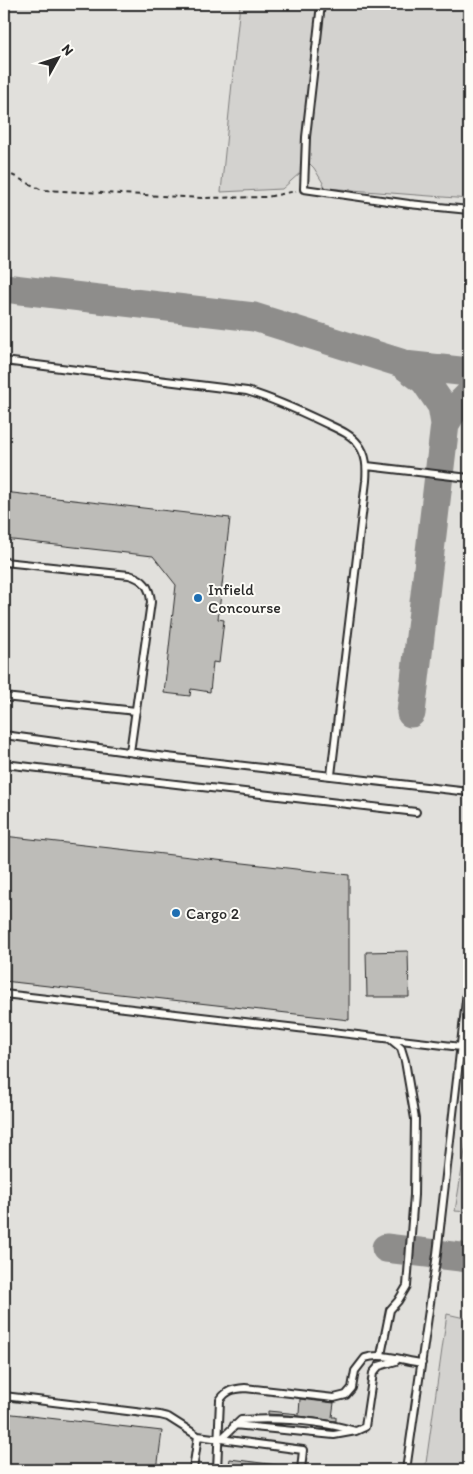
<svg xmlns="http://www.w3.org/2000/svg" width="473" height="1474" viewBox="0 0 473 1474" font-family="Itim,sans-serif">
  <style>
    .built { fill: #e1e0dc }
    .green { fill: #d3d2cf; stroke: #7f7e7d }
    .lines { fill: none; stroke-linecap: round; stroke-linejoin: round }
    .taxiway { stroke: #8e8d8b; stroke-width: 29 }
    .building { fill: #bdbcb8; stroke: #2b2b2b }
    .service-casing { stroke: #2b2b2b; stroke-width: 10 }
    .path { stroke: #2b2b2b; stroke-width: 2; stroke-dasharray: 5 4; stroke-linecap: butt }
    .service { stroke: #fdfcf7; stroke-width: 6 }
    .poi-dot { fill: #1f6fb2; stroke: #fdfcf7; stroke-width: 2 }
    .labels { text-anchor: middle; stroke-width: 4; stroke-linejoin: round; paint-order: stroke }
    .poi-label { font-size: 16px; fill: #2b2b2b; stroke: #fdfcf7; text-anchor: start }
  </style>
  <rect width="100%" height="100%" fill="#f0efeb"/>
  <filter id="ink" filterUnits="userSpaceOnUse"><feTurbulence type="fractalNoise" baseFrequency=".02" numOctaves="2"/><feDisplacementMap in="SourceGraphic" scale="10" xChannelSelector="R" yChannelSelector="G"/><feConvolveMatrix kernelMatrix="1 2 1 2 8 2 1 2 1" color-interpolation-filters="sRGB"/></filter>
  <g filter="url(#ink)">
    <path class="built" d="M4 4H469V1470H4Z"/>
    <path class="green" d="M240 4H469V199L326 188 314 168 310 164 282 189 221 192Z
      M469 1127V1212L455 1211Z
      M447 1314 469 1319V1470H425Z"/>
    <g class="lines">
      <path class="taxiway" d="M4 288 254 317 401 363 425 381 442 406 445 424 411 713
        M404 365 469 372
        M445 424 453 411 469 395
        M386 1248 469 1258"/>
    </g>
    <path class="building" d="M4 492 230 518 218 619 224 620 219 663 213 662 210 692 191 689 190 696 164 693 176 585 153 556 4 539Z
      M4 836 349 875V1020L4 981Z
      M408 951 409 997H367L366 952Z
      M300 1399 334 1403 332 1417H336V1421L299 1416 268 1414V1411L299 1414Z
      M4 1413 162 1431 157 1470H4Z
      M230 1459 277 1465V1470H228Z"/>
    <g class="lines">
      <g class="service-casing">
        <path id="service" d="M321 4 306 137 304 189 409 204 469 210
          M4 361 247 391C274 399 298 410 323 422 335 428 350 433 358 444 367 455 367 468 366 481L331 775
          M367 466 469 478
          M4 562 129 575C144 579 150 587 151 602L130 752
          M4 697 136 711
          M4 735 150 755 469 792
          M4 764 416 812
          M4 994 461 1047
          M381 1355 390 1310 398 1301 407 1286 414 1195 415 1119 405 1061 401 1048 390 1039
          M4 1396 160 1415 168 1417 198 1436 303 1450 301 1470
          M234 1425 334 1435 356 1431 365 1427 373 1373 379 1366 396 1361
          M220 1440 241 1420C278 1418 318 1420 355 1431
          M193 1470 198 1436
          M217 1470 220 1400C227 1390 233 1389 245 1388L334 1398 346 1395 352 1388 355 1371 365 1358C382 1352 404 1361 422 1363
          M406 1470 437 1254 469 974"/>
      </g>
      <path class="path" d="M4 171 42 190 203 198 267 197 296 191"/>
      <use href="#service" class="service"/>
    </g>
  </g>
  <g class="poi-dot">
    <circle cx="198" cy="598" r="5"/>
    <circle cx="176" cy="913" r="5"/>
  </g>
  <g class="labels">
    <g class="poi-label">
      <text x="208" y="595">Infield<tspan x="208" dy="18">Concourse</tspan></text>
      <text x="186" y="919">Cargo 2</text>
    </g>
  </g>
  <rect width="473" height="1474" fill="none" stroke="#fdfcf7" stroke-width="20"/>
  <rect x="10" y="10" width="453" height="1454" fill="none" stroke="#2b2b2b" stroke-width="2" filter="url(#ink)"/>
  <g transform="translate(58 58) rotate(50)" stroke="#fdfcf7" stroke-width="4" paint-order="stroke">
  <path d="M0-4L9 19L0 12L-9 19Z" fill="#2b2b2b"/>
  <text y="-8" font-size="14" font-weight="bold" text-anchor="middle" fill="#2b2b2b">N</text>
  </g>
</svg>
